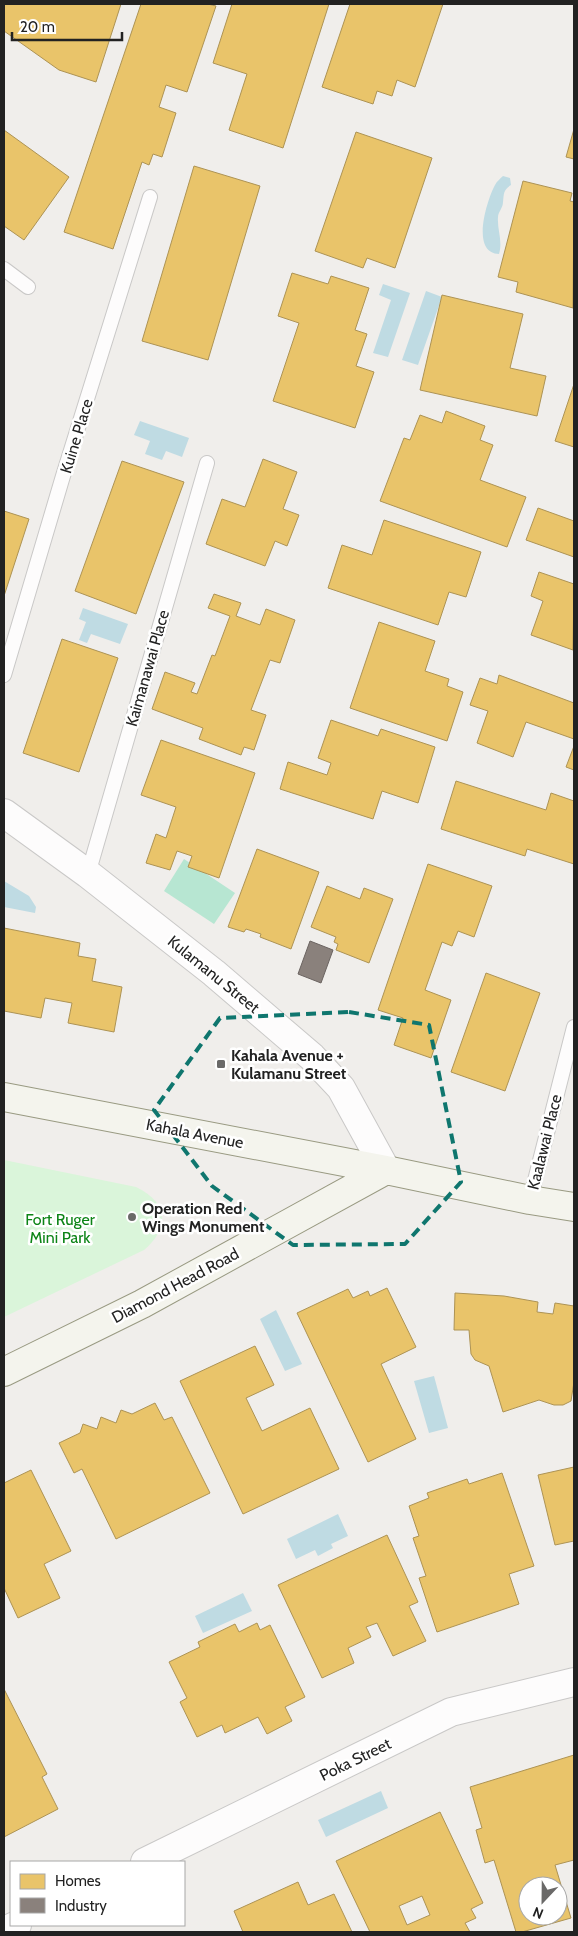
<svg xmlns="http://www.w3.org/2000/svg" width="578" height="1936" viewBox="0 0 578 1936" font-family="Cabin,sans-serif">
  <style>
    .park { fill: #daf5da }
    .pitch { fill: #b7e6d2 }
    .water { fill: #bfdbe3 }
    .homes { fill: #e9c46a; stroke: #ad9354; fill-rule: evenodd }
    .industry { fill: #8a817c; stroke: #6b6461 }
    .lines { fill: none; stroke-linecap: round; stroke-linejoin: round }
    .lane-casing { stroke: #c9c8c7; stroke-width: 16 }
    .street-casing { stroke: #c9c8c7; stroke-width: 30 }
    .secondary-casing { stroke: #999a82; stroke-width: 30 }
    .lane { stroke: #fdfcfc; stroke-width: 14 }
    .street { stroke: #fdfcfc; stroke-width: 28 }
    .secondary { stroke: #f4f4ed; stroke-width: 28 }
    .marked { fill: none; stroke: #0f766e; stroke-width: 4; stroke-dasharray: 10 6; stroke-linejoin: round }
    .poi-dot { fill: #6a6968; stroke: #fff; stroke-width: 2 }
    .labels { text-anchor: middle; stroke-width: 5; stroke-linejoin: round; paint-order: stroke }
    .street-label { font-size: 16px; fill: #222; stroke: #fff }
    .poi-label { font-size: 16px; font-weight: bold; fill: #222; stroke: #fff; text-anchor: start }
    .park-label { font-size: 16px; fill: #0c8416; stroke: #fff }
  </style>
  <rect width="100%" height="100%" fill="#f0eeeb"/>
  <path class="park" d="M4 1160 136 1187C168 1202 170 1228 144 1250L4 1317Z"/>
  <path class="pitch" d="M184 859 235 893 214 924 164 891Z"/>
  <path class="water" d="M503 176 510 178 511 185C503 190 504 194 503 202 503 208 498 212 498 217 497 230 503 241 499 254 470 253 487 200 495 185 497 181 500 179 503 176Z
    M383 284 410 293 388 357 373 353 391 300 379 295Z
    M426 291 442 297 418 365 402 360Z
    M140 421 189 438 182 457 166 451 162 460 145 454 150 441 134 435Z
    M83 608 128 624 120 644 91 634 87 643 79 640 86 622 79 619Z
    M4 881 29 896 36 907 35 913 4 907Z
    M276 1310 302 1364 285 1371 260 1319Z
    M434 1376 448 1428 429 1433 414 1381Z
    M338 1514 348 1536 331 1544 333 1548 318 1556 315 1550 296 1559 287 1539Z
    M243 1593 252 1611 203 1633 195 1616Z
    M381 1791 388 1808 326 1837 318 1820Z"/>
  <path class="homes" d="M4 4H121L96 82 59 70 4 31Z
    M141 4H208L216 6 187 92 166 85 159 107 176 113 162 157 153 154 149 165 142 162 113 249 64 232Z
    M232 4H329L283 148 229 130 247 74 213 63Z
    M350 4H443L415 87 397 80 392 96 377 91 373 104 322 87Z
    M574 129V159L566 157Z
    M4 130 69 177 24 240 4 226Z
    M356 132 432 158 395 268 367 258 363 268 315 251Z
    M194 166 260 186 208 360 142 341Z
    M523 181 572 193 570 201 574 202 573 308 516 292 518 282 498 277Z
    M292 273 328 284 331 276 369 288 355 330 367 334 356 366 374 372 355 428 273 401 299 323 278 316Z
    M442 295 523 314 510 368 546 376 537 416 420 390Z
    M574 384V447L555 441Z
    M446 411 485 426 480 440 493 445 480 480 526 497 507 547 380 501 404 438 410 440 420 415 442 423Z
    M263 459 297 472 283 509 299 515 287 546 275 541 265 566 206 544 222 499 245 507Z
    M122 461 184 482 136 614 75 591Z
    M538 508 574 521V557L526 540Z
    M4 511 29 519 4 596Z
    M384 520 481 552 466 597 449 592 438 625 328 588 342 545 372 555Z
    M539 572 574 584 573 650 531 635 543 601 531 596Z
    M214 594 241 603 236 616 260 625 266 609 295 620 280 663 270 660 251 710 266 715 254 750 244 747 241 755 199 739 203 728 152 709 165 672 195 683 191 692 197 694 212 655 215 656 230 616 208 608Z
    M379 622 435 641 425 671 449 679 447 686 463 692 447 741 350 708Z
    M62 639 118 658 79 772 23 753Z
    M499 675 574 703V739L526 722 513 757 477 743 488 711 470 705 480 678 497 684Z
    M331 720 378 736 381 729 435 747 418 803 382 791 373 819 280 789 288 762 327 775 331 763 318 758Z
    M161 740 255 773 219 878 188 867 192 856 177 851 170 870 146 863 156 834 166 838 176 807 141 795Z
    M574 746V770L566 767Z
    M456 781 546 810 551 793 574 801V864L527 849 525 856 441 829Z
    M257 849 319 872 291 949 260 937 261 934 246 929 244 932 228 927Z
    M428 864 492 886 474 937 458 931 452 946 442 942 425 990 451 1000 431 1058 394 1045 403 1018 378 1010Z
    M327 886 360 899 364 888 393 899 369 963 336 950 338 944 334 942 336 937 311 927Z
    M4 928 80 943 78 956 96 959 92 981 122 987 114 1032 68 1023 72 1003 45 998 41 1018 4 1011Z
    M486 973 540 993 505 1091 451 1072Z
    M387 1288 416 1347 381 1364 416 1439 368 1462 297 1313 348 1289 353 1298 368 1291 370 1296Z
    M455 1293 504 1296 538 1302 537 1312 553 1314 555 1303 574 1306V1382L571 1401 563 1405H554L539 1400 503 1412 489 1366 475 1360 471 1354 469 1330H454Z
    M255 1346 274 1385 246 1398 262 1431 310 1408 339 1469 243 1514 180 1381Z
    M155 1403 164 1420 172 1417 210 1493 116 1539 82 1469 74 1473 59 1443 80 1433 83 1424 97 1429 101 1417 116 1423 121 1410 132 1414Z
    M574 1467V1541L555 1545 538 1475Z
    M31 1470 71 1551 44 1564 60 1598 18 1618 4 1588V1483Z
    M502 1473 534 1566 509 1574 519 1604 437 1632 419 1578 426 1576 413 1538 419 1536 409 1506 429 1498 427 1493 467 1479 469 1484Z
    M387 1535 418 1602 409 1606 426 1641 393 1656 377 1623 366 1627 371 1637 348 1648 354 1663 322 1678 278 1585Z
    M257 1623 260 1630 270 1625 305 1697 285 1707 292 1721 267 1734 258 1717 225 1733 222 1725 197 1737 180 1702 187 1698 169 1662 200 1647 198 1642 235 1624 239 1632Z
    M4 1689 47 1774 42 1777 58 1809 4 1837Z
    M574 1755V1860L555 1865 571 1918 522 1932H516L494 1860 485 1863 476 1830 482 1828 470 1787ZM528 1886H558V1916H528Z
    M440 1812 483 1903 471 1909 476 1918 465 1923 470 1932H370L336 1861ZM422 1896 430 1915 407 1925 399 1906Z
    M298 1882 308 1905 334 1894 352 1932H243L234 1911Z"/>
  <path class="industry" d="M310 941 333 950 321 983 298 974Z"/>
  <g class="lines">
    <g class="lane-casing">
      <path id="lane" d="M4 269 28 287
        M4 675 63 476 150 197
        M88 874 207 463
        M530 1200 574 1027"/>
    </g>
    <g class="street-casing">
      <path id="street" d="M4 813 88 874 214 973 312 1057 341 1088 386 1170
        M145 1862 451 1712 574 1682
        M4 1931 17 1925"/>
    </g>
    <g class="secondary-casing">
      <path id="secondary" d="M4 1097 386 1170 530 1200 574 1207
        M4 1372 142 1304 386 1170"/>
    </g>
    <use href="#lane" class="lane"/>
    <use href="#street" class="street"/>
    <use href="#secondary" class="secondary"/>
  </g>
  <path class="marked" d="M349 1012 429 1025 461 1182 405 1244 293 1245 212 1186 154 1110 220 1018Z"/>
  <g class="poi-dot">
    <rect x="216" y="1059" width="10" height="10" rx="2.5"/>
    <circle cx="132" cy="1217" r="5"/>
  </g>
  <g class="labels">
    <g class="street-label">
      <text transform="translate(76 436) rotate(-73)" y="6">Kuine Place</text>
      <text transform="translate(147 668) rotate(-74)" y="6">Kaimanawai Place</text>
      <text transform="translate(214 974) rotate(39)" y="6">Kulamanu Street</text>
      <text transform="translate(195 1133) rotate(11)" y="6">Kahala Avenue</text>
      <text transform="translate(544 1142) rotate(-76)" y="6">Kaalawai Place</text>
      <text transform="translate(175 1285) rotate(-28)" y="6">Diamond Head Road</text>
      <text transform="translate(355 1759) rotate(-26)" y="6">Poka Street</text>
    </g>
    <g class="poi-label">
      <text x="231" y="1061">Kahala Avenue +<tspan x="231" dy="18">Kulamanu Street</tspan></text>
      <text x="142" y="1214">Operation Red<tspan x="142" dy="18">Wings Monument</tspan></text>
    </g>
    <g class="park-label">
      <text x="60" y="1225">Fort Ruger<tspan x="60" dy="18">Mini Park</tspan></text>
    </g>
  </g>
  <rect width="578" height="1936" fill="none" stroke="#222222" stroke-width="10"/>
  <rect x="10" y="1861" width="175" height="65" fill="#ffffff" stroke="#a7a7a7"/>
  <rect x="20" y="1874" width="25" height="15" fill="#e9c46a" stroke="#a7a7a7"/>
  <text x="55" y="1886" font-size="15" fill="#222222">Homes</text>
  <rect x="20" y="1898" width="25" height="15" fill="#8a817c" stroke="#a7a7a7"/>
  <text x="55" y="1911" font-size="15" fill="#222222">Industry</text>
  <g transform="translate(543 1901) rotate(202)"><circle r="24" fill="#ffffff" stroke="#a7a7a7"/>
  <path d="M0-4L9 19L0 12L-9 19Z" fill="#6a6968"/>
  <text y="-8" font-size="14" font-weight="bold" text-anchor="middle" fill="#222222">N</text>
  </g>
  <path d="M12 32v8h110v-8" fill="none" stroke="#222222" stroke-width="2.5"/>
  <text x="20" y="32" font-size="15" fill="#222222" stroke="#ffffff" stroke-width="4" paint-order="stroke">20 m</text>
</svg>
